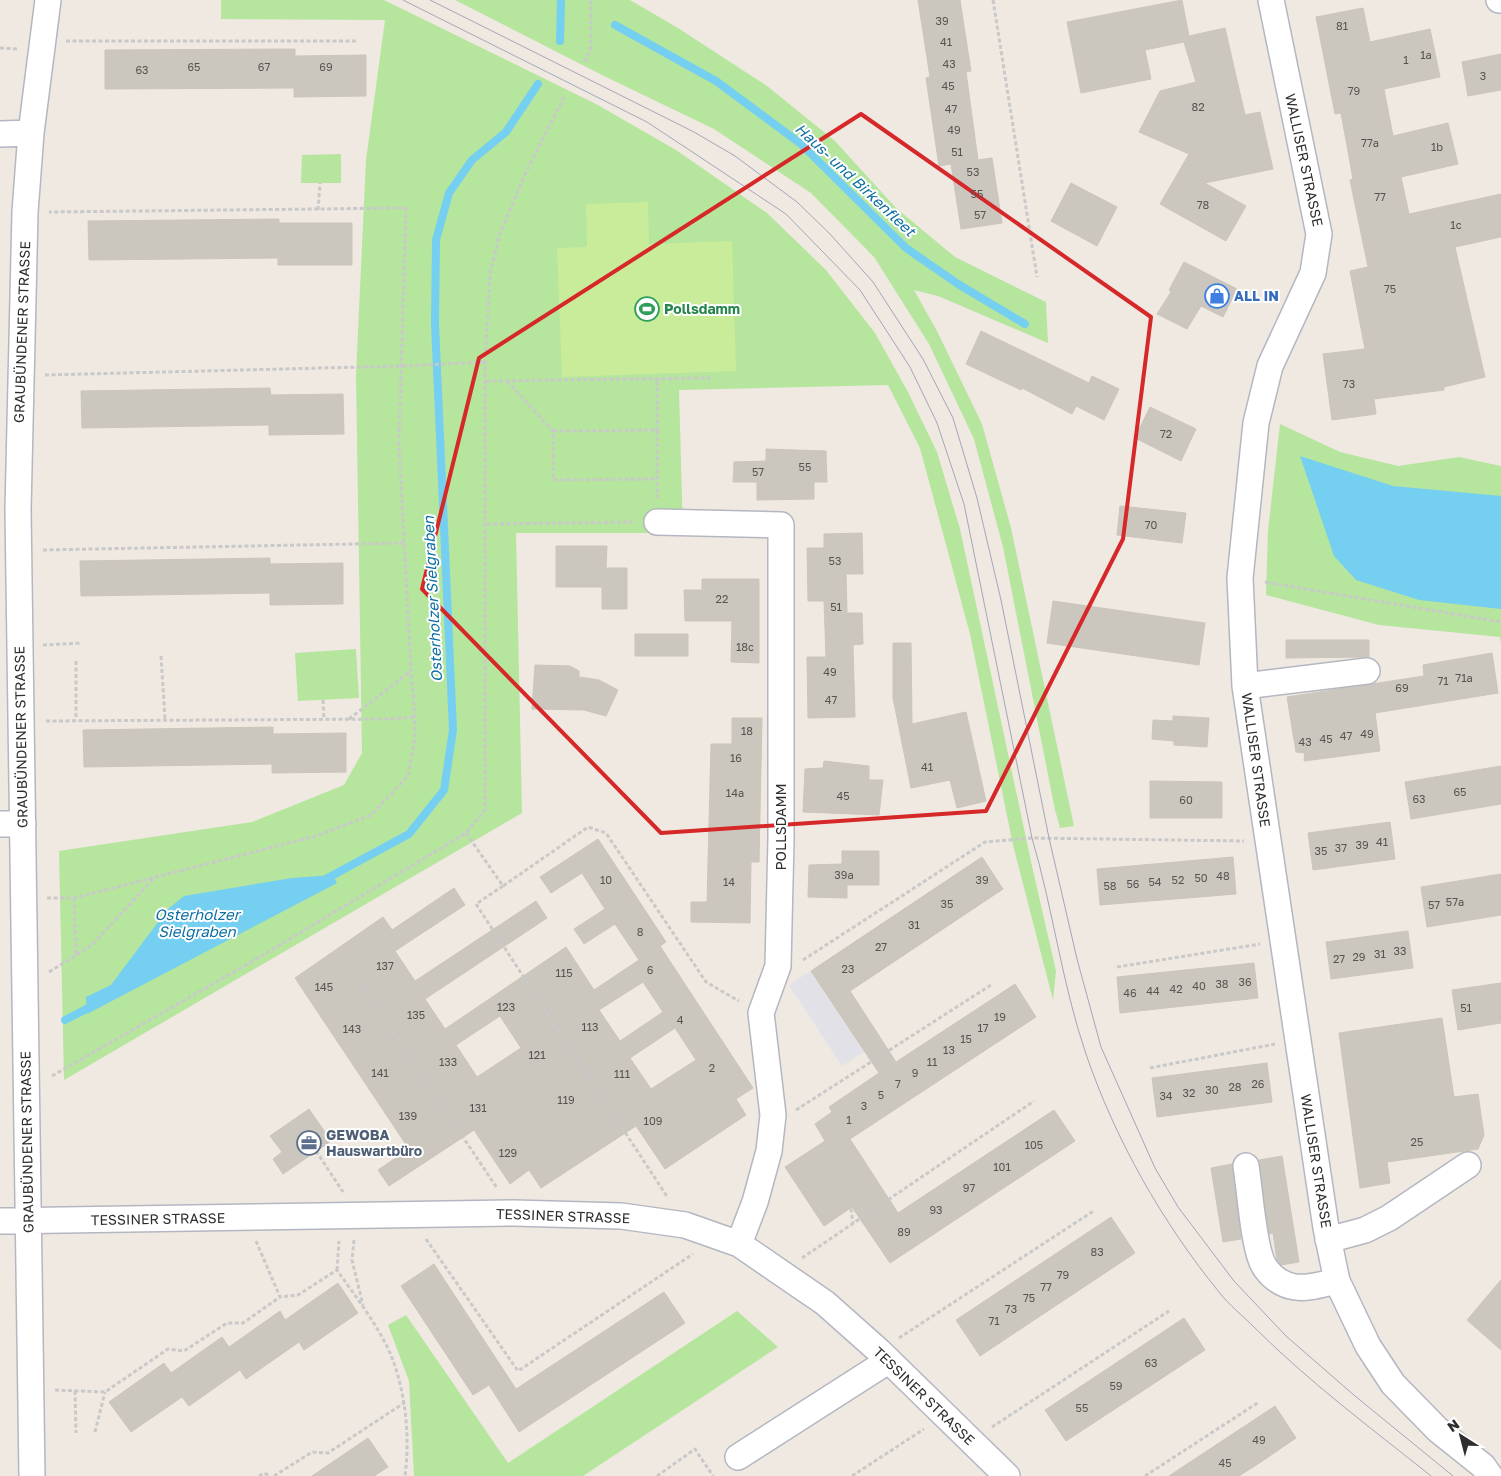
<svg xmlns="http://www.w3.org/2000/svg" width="1501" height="1476" viewBox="0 0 1501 1476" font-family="'Golos Text',sans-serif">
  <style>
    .industrial { fill: #e3e1e8 }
    .green { fill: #b6e59e }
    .pitch { fill: #c9ec9a }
    .water { fill: #75cff0 }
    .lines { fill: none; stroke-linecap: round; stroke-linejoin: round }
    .stream { stroke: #75cff0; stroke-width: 8 }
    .building { fill: #cbc7bf; stroke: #cbc5ba; fill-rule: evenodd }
    .minor-casing { stroke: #b4b7c1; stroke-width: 28 }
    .path { stroke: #c9c9c9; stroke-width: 3; stroke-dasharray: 4 2.5; stroke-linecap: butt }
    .minor { stroke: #fff; stroke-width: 25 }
    .tram { stroke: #a3a6b8; stroke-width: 1 }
    .marked { fill: none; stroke: #d62828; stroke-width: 4; stroke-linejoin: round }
    .labels { text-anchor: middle; stroke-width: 4; stroke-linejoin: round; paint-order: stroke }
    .number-label { font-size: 11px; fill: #555452 }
    .street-label { font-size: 14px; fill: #2e2e2e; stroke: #fff }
    .shop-label { font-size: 14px; font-weight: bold; fill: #366cbe; stroke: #fff; text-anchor: start }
    .leisure-label { font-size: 14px; font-weight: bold; fill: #27864d; stroke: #fff; text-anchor: start }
    .service-label { font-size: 14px; font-weight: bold; fill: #4e5e75; stroke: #fff; text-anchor: start }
    .water-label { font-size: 15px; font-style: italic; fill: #0d6fa3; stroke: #fff }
  </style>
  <rect width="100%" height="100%" fill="#efe9e1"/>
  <path class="industrial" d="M829 959 882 1040 842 1066 789 985Z"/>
  <path class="green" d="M221 0H384L596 104 676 150 767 213 826 270 875 333 908 392 937 452 960 529 1032 866 1056 971 1053 1000 1013 845 970 634 920 448 888 385 679 390 683 533H516L522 813 64 1080 59 851 252 822 344 785 362 753 356 375 366 160 385 20 221 19Z
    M455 0H630L678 28 767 86 835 141 896 208 955 257 1046 302 1048 343 938 296 914 290 937 331 982 424 1011 528 1074 826 1060 828 1055 810 1003 547 974 439 929 344 874 257 811 193 714 129 606 77Z
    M341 154V183H301L302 155Z
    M1280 424 1340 452 1398 466 1459 457 1501 466V644L1500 637 1379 625 1266 595 1268 531Z
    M356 649 359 698 298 701 295 653Z
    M737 1311 778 1347 583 1476H414L409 1381 388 1325 406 1315 508 1463Z"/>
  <path class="pitch" d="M648 202 649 244 732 241 736 371 562 377 557 248 587 247 586 204Z"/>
  <path class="water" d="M1300 456 1393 486 1501 496V609L1419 600 1356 580 1334 556Z
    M333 875 337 883 87 1014 86 997 111 985 167 910 184 896 292 878Z"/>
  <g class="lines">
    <path class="stream" d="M615 25 716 81 801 144 906 248 958 284 1025 324
      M560 41 561 0
      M324 880 409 834 444 790 453 730 435 324 436 240 449 193 472 160 506 132 538 84
      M65 1020 94 1005"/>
  </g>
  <path class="building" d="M918 0H960L971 71 966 72 978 160 992 158 1002 223 961 229 951 164 939 166 926 78 930 77Z
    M1182 0 1189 36 1225 28 1245 115 1260 112 1273 169 1205 183 1246 206 1226 241 1160 204 1189 154 1139 132 1160 91 1196 82 1184 42 1145 50 1151 79 1081 93 1067 22Z
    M1363 8 1370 42 1430 29 1440 77 1384 89 1393 136 1448 123 1458 164 1401 177 1409 214 1501 194V237L1455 247 1485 377 1444 387V390L1374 399 1376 414 1332 420 1323 354 1365 349 1350 271 1368 267 1350 180 1353 179 1341 113 1335 114 1316 17Z
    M295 49V56L366 55V96L294 97V88L105 89V50Z
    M1501 54V90L1468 96 1462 62Z
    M1071 183 1117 207 1097 246 1051 221Z
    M279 219V223H352V265H278V258L89 260 88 221Z
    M1184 262 1237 289 1223 317 1201 306 1187 329 1157 314 1171 292 1169 290Z
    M981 331 1089 383 1092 376 1119 389 1104 420 1076 406 1072 414 1022 388 1021 390 966 364Z
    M270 388 271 395 343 394 344 434 269 435V425L82 428 81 391Z
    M1150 407 1196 429 1181 461 1135 438Z
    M766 449 826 451 827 482H814V499L757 500V482H733L734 462 766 461Z
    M1120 506 1186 513 1182 543 1117 535Z
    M862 533 863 574H846L847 613H862L863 644 853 645 855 717 808 718 807 657H826L824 601H808L807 548H824V534Z
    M556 546H607L606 568H627V609H602V587H556Z
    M270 558V564L343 563V604L270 605V593L81 596 80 561Z
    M702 579H759V663L731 662 732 621H685L684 590H702Z
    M1053 601 1205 623 1199 665 1047 643Z
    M635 634H688V656H635Z
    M1286 640H1369V657L1286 658Z
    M893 643H911L912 724 966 712 986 801 957 808 950 780 911 788 893 698Z
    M1492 653 1498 693 1375 713 1380 751 1304 761 1305 753 1296 752 1287 697 1424 676 1423 665Z
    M535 665 570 666 579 671V677L599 680 618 690 606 716 584 710 532 709Z
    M1173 716 1209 718 1207 747 1174 745V741L1152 739 1153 720 1173 721Z
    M732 718H762L759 862H751L750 923 691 922V902H707L711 744H732Z
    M273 727V734L346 733V772L272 773V764L84 767 83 730Z
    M824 761 869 766V780H883L879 815 803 812 805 769 823 768Z
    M1501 766V804L1411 819 1405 782Z
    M1150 781 1222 782V818H1150Z
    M1390 822 1395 859 1313 870 1308 833Z
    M598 839 666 942 660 946 753 1088 736 1099 746 1115 665 1169 636 1126 541 1188 529 1170 510 1184 474 1130 389 1186 378 1170 409 1149 295 978 383 917 392 930 454 888 465 905 395 951 415 981 536 901 547 918 425 999 445 1029 566 947 594 990 639 960 615 924 584 944 574 929 605 909 582 873 551 893 540 877ZM643 982 663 1012 620 1041 599 1010ZM500 1016 521 1048 477 1077 456 1045ZM675 1028 696 1060 651 1089 630 1058Z
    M842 851H879V885H847V898L808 897 809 865 842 864Z
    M982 857 1003 889 850 991 896 1062 1015 984 1036 1017 850 1139 898 1213 1054 1110 1075 1141 890 1263 852 1207 824 1226 785 1167 825 1141 815 1124 832 1112 829 1107 879 1073 811 971Z
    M1233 857 1236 894 1100 905 1097 869Z
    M1501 874V915L1427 927 1421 887Z
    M1408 931 1413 968 1331 979 1326 942Z
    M1254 963 1258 998 1120 1013 1117 977Z
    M1501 983V1023L1458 1030 1452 990Z
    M1442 1018 1454 1097 1478 1094 1484 1135 1478 1149 1387 1162 1390 1183 1360 1188 1339 1033Z
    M1267 1063 1272 1102 1157 1117 1152 1078Z
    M309 1109 331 1141 283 1174 273 1159 282 1152 270 1136Z
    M1282 1156 1299 1262 1281 1265 1277 1260 1273 1233 1269 1234 1259 1160Z
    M1232 1164 1241 1239 1223 1242 1211 1168Z
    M1111 1217 1135 1253 980 1356 956 1320Z
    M434 1264 516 1389 664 1292 685 1323 519 1432 489 1385 473 1395 401 1286Z
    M1501 1280V1350L1467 1320Z
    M338 1283 358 1313 304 1350 299 1342 246 1379 240 1370 189 1406 182 1397 131 1432 109 1402 164 1363 171 1373 222 1337 229 1347 280 1311 285 1320Z
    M1184 1318 1205 1350 1066 1441 1045 1410Z
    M1275 1406 1296 1438 1261 1462 1239 1476H1169Z
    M368 1438 388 1467 374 1476H312Z"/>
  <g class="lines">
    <g class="minor-casing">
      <path id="minor" d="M1271 0 1319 234 1313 273 1270 366 1256 423 1240 578 1245 686 1326 1228 1337 1281 1368 1346 1393 1384 1438 1430 1483 1466 1490 1476
        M1499 0H1501
        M0 134 31 133
        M657 522 781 525V839L778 966 761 1013 773 1115 769 1151 755 1202 739 1244
        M1245 686 1367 671
        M0 824H23
        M1246 1166C1250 1191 1253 1241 1262 1262 1268 1275 1281 1285 1295 1287 1308 1289 1323 1284 1337 1281
        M0 1221 514 1213 621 1216 685 1225 739 1244 825 1303 879 1351 1007 1476
        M1328 1240 1365 1230 1389 1218 1468 1165
        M738 1457 888 1361
        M32 1476 18 510 25 212 31 133 48 0"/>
    </g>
    <path class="path" d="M993 0 1037 277
      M66 41H358
      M0 48 17 49
      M585 62 591 47V0
      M318 210 320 183
      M45 375 402 366 485 362
      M486 381 711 378
      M507 381 553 431V480L657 479
      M657 381V430
      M553 431 657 430V498
      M487 524 633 522
      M43 550 404 543
      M1265 582 1501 622
      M43 645 82 643
      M161 656 165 719
      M76 661V719
      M323 700 324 719
      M349 719 411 671
      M46 721 386 719 415 717
      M466 833 503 886 588 827 606 833 706 982 739 1001
      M503 886 476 904 668 1198
      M47 898H74L316 836 371 815 408 776 415 737V717L411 671 399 443 406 208 49 212
      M74 898 76 955
      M803 960 985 842 1032 838 1244 841
      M346 962 497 1188
      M1117 967 1260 944
      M49 972 92 945 155 877
      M1150 1068 1275 1044
      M52 1076 263 955 466 833 485 810V362L490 274 500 233 527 170 564 97
      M796 1110 991 985
      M316 1151 343 1192
      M850 1202 853 1223
      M426 1239 518 1371 693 1254
      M354 1240 352 1260 363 1305
      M256 1241 280 1297 298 1295 337 1270C355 1296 381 1329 392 1358 406 1394 410 1438 405 1476
      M802 1258 1034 1101
      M337 1270 339 1241
      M899 1338 1095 1210
      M55 1390 105 1392 168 1349 184 1351 227 1323H243L280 1297
      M75 1391 76 1433
      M992 1427 1169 1311
      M95 1432 105 1392
      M259 1476 264 1473 270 1476
      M274 1476 312 1452 328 1453 404 1403
      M657 1476 695 1449 713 1476
      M852 1476 924 1429
      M1145 1476 1259 1402"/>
    <use href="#minor" class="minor"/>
    <path class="tram" d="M403 0 647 122 786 214 860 290 910 367 937 423 964 504 1032 838C1053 909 1062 984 1086 1054 1115 1139 1162 1222 1219 1292 1229 1305 1243 1316 1255 1328 1309 1382 1371 1428 1431 1476
      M430 0 694 132 735 156 797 202 830 234 873 282 923 359 953 418 977 498 1001 600 1049 838 1077 959 1101 1047 1155 1168 1178 1207 1234 1281 1286 1336 1355 1396 1453 1476"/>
  </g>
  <path class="marked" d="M861 114 1151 317 1123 539 986 811 661 833 422 589 479 358Z"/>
  <defs>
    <g id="shop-ring" transform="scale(1.25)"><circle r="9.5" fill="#fff" stroke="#3f7fe0" stroke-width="1.5"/><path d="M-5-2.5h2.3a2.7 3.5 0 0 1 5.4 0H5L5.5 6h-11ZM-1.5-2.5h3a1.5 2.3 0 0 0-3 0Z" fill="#3f7fe0"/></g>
    <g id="stadium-ring" transform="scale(1.25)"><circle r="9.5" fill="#fff" stroke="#2e9e5b" stroke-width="1.5"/><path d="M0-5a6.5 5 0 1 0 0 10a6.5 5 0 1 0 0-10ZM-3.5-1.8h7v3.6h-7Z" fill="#2e9e5b"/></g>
    <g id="office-ring" transform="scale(1.25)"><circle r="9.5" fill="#fff" stroke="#5c6f8a" stroke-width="1.5"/><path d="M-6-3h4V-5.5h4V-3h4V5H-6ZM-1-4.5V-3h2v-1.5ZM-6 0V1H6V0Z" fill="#5c6f8a"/></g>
  </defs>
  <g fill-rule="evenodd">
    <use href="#shop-ring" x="1217" y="296"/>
    <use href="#stadium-ring" x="647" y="309"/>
    <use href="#office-ring" x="309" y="1143"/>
  </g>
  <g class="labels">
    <g class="number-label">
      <text x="942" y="25">39</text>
      <text x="1342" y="30">81</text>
      <text x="946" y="46">41</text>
      <text x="1426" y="59">1a</text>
      <text x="1406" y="64">1</text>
      <text x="949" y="68">43</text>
      <text x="194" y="71">65</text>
      <text x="264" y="71">67</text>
      <text x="326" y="71">69</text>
      <text x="142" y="74">63</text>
      <text x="1483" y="80">3</text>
      <text x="948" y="90">45</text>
      <text x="1354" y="95">79</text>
      <text x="1198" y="111">82</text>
      <text x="951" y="113">47</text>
      <text x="954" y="134">49</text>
      <text x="1370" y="147">77a</text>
      <text x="1437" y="151">1b</text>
      <text x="957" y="156">51</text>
      <text x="973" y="176">53</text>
      <text x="977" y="198">55</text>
      <text x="1380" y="201">77</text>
      <text x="1203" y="209">78</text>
      <text x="980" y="219">57</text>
      <text x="1456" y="229">1c</text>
      <text x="1390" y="293">75</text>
      <text x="1349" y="388">73</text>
      <text x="1166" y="438">72</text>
      <text x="805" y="471">55</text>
      <text x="758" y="476">57</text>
      <text x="1151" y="529">70</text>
      <text x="835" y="565">53</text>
      <text x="722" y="603">22</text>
      <text x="836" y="611">51</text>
      <text x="745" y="651">18c</text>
      <text x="830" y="676">49</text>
      <text x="1464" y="682">71a</text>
      <text x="1443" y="685">71</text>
      <text x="1402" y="692">69</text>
      <text x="831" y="704">47</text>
      <text x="747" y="735">18</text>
      <text x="1367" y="738">49</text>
      <text x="1346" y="740">47</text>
      <text x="1326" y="743">45</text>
      <text x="1305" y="746">43</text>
      <text x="736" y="762">16</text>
      <text x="927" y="771">41</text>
      <text x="1460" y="796">65</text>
      <text x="735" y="797">14a</text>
      <text x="843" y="800">45</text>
      <text x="1419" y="803">63</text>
      <text x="1186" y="804">60</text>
      <text x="1382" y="846">41</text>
      <text x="1362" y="849">39</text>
      <text x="1341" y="852">37</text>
      <text x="1321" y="855">35</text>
      <text x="844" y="879">39a</text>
      <text x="1223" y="880">48</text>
      <text x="1201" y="882">50</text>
      <text x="606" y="884">10</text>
      <text x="982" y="884">39</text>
      <text x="1178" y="884">52</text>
      <text x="729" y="886">14</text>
      <text x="1155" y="886">54</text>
      <text x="1133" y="888">56</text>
      <text x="1110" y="890">58</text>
      <text x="1455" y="906">57a</text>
      <text x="947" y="908">35</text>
      <text x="1434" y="909">57</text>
      <text x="914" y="929">31</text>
      <text x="640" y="936">8</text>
      <text x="881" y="951">27</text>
      <text x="1400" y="955">33</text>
      <text x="1380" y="958">31</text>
      <text x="1359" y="961">29</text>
      <text x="1339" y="963">27</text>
      <text x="385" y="970">137</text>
      <text x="848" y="973">23</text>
      <text x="650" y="974">6</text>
      <text x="564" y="977">115</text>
      <text x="1245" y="986">36</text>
      <text x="1222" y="988">38</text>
      <text x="1199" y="990">40</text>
      <text x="324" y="991">145</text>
      <text x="1176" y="993">42</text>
      <text x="1153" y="995">44</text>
      <text x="1130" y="997">46</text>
      <text x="506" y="1011">123</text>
      <text x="1466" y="1012">51</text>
      <text x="416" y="1019">135</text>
      <text x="1000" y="1021">19</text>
      <text x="680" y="1024">4</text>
      <text x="590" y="1031">113</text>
      <text x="983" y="1032">17</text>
      <text x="352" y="1033">143</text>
      <text x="966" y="1043">15</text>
      <text x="949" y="1054">13</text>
      <text x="537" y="1059">121</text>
      <text x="448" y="1066">133</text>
      <text x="932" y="1066">11</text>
      <text x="712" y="1072">2</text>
      <text x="380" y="1077">141</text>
      <text x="915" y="1077">9</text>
      <text x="622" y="1078">111</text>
      <text x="898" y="1088">7</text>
      <text x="1258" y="1088">26</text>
      <text x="1235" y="1091">28</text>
      <text x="1212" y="1094">30</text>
      <text x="1189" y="1097">32</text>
      <text x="881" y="1099">5</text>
      <text x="1166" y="1100">34</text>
      <text x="566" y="1104">119</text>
      <text x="864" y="1110">3</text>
      <text x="478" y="1112">131</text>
      <text x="408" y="1120">139</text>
      <text x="849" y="1124">1</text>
      <text x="653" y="1125">109</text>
      <text x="1417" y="1146">25</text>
      <text x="1034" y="1149">105</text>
      <text x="508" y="1157">129</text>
      <text x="1002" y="1171">101</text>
      <text x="969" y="1192">97</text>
      <text x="936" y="1214">93</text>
      <text x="904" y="1236">89</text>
      <text x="1097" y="1256">83</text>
      <text x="1063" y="1279">79</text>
      <text x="1046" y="1291">77</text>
      <text x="1029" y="1302">75</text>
      <text x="1011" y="1313">73</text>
      <text x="994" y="1325">71</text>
      <text x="1151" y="1367">63</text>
      <text x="1116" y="1390">59</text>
      <text x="1082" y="1412">55</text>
      <text x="1259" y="1444">49</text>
      <text x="1225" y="1467">45</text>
    </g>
    <g class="street-label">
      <text transform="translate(1304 160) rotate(78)" y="5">WALLISER STRASSE</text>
      <text transform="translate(22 332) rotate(-88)" y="5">GRAUBÜNDENER STRASSE</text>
      <text transform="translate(21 737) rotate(-91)" y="5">GRAUBÜNDENER STRASSE</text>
      <text transform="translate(1256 760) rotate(82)" y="5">WALLISER STRASSE</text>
      <text transform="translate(781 827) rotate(-90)" y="5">POLLSDAMM</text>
      <text transform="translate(27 1142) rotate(-91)" y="5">GRAUBÜNDENER STRASSE</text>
      <text transform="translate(1316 1161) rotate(81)" y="5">WALLISER STRASSE</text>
      <text transform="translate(563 1216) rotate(2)" y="5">TESSINER STRASSE</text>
      <text transform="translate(158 1219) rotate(-1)" y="5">TESSINER STRASSE</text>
      <text transform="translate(924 1396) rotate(44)" y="5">TESSINER STRASSE</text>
    </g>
    <g class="shop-label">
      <text x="1234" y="301">ALL IN</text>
    </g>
    <g class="leisure-label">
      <text x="664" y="314">Pollsdamm</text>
    </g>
    <g class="service-label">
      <text x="326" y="1140">GEWOBA<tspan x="326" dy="16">Hauswartbüro</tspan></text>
    </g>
    <g class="water-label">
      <text transform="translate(855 180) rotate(43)" y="5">Haus- und Birkenfleet</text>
      <text transform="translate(433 599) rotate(-93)" y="5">Osterholzer Sielgraben</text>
      <text x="197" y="920">Osterholzer<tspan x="197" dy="17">Sielgraben</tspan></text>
    </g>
  </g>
  <g transform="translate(1461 1436) rotate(324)" stroke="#ffffff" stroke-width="4" paint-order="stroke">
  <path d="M0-4L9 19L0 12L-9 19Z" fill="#2e2e2e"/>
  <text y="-8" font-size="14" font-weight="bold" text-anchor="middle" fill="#2e2e2e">N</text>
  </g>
</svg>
